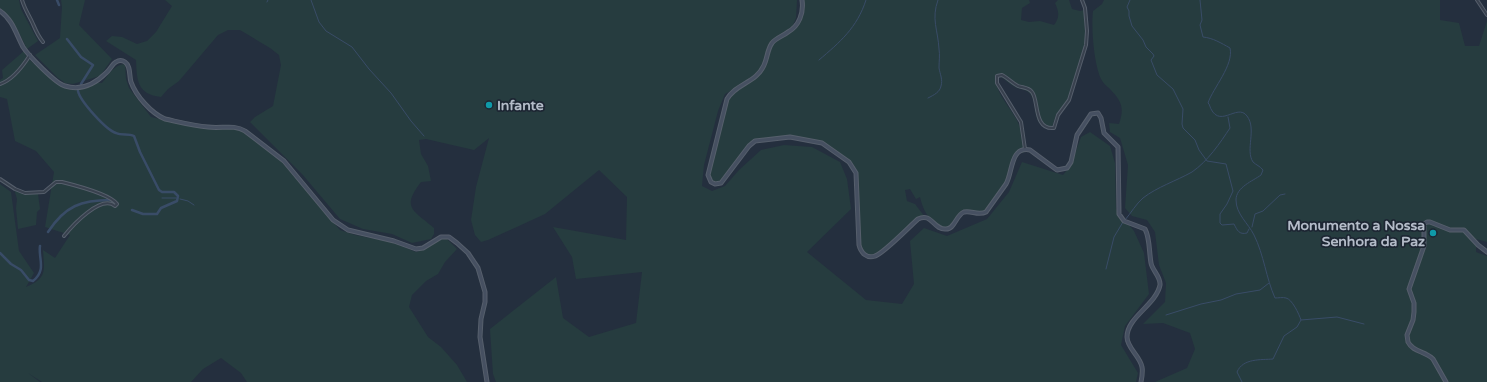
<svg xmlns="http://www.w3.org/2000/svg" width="1487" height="382" viewBox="0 0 1487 382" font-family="'Varela Round',sans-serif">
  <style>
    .green { fill: #263c3f }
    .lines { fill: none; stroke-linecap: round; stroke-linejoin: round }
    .stream { stroke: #394c67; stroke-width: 1 }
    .canal { stroke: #394c67; stroke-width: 2.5 }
    .street-casing { stroke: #565f6c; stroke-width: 4 }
    .secondary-casing { stroke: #565f6c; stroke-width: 5 }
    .street { stroke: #38414e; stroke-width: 2 }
    .secondary { stroke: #465061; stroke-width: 3 }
    .culture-dot { fill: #0f9aa8; stroke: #1d2633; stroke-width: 1.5 }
    .labels { text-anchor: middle; stroke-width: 3.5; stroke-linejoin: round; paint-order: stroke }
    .poi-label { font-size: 14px; font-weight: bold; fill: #b4bcc9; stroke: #1d2633; text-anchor: start }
  </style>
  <rect width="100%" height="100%" fill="#242f3e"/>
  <path class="green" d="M0 0H19L21 9 38 41 27 49C20 35 13 17 0 8Z
    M61 0H85L79 25 112 59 100 76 73 84 64 83V82L58 78 35 55 60 38 62 7Z
    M165 0H797L796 18 791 30 793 29 801 15 802 0H1029L1030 3 1022 8 1021 20 1029 22 1040 21 1054 25C1060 17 1059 12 1055 3L1058 0H1069L1072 9 1080 11 1084 10 1086 28 1085 47 1068 102 1056 115 1052 127 1049 129C1031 124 1038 106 1031 95 1027 89 1021 90 1015 87 1009 84 1005 79 999 76L996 78C996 96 1013 109 1019 125 1023 134 1023 144 1024 153L1019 152 1016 154 1009 180 986 212C976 212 965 210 957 218 953 222 951 226 945 229 930 221 924 214 920 197L916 199 910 189 905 190 907 201 915 204 925 217 918 219 878 255 866 256 859 245 856 173C852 165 847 161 840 156 818 139 800 136 773 139 766 140 759 140 752 143L723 180 718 184 712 183 708 175 729 95 753 78 725 94 718 111 704 165 702 186 712 191 725 186 739 170 761 150 784 145 812 147 840 162 847 179 851 209 807 252 866 300 902 304 914 284 910 241 924 228 947 236 987 219 1009 192 1022 162 1063 175 1071 165 1081 137 1090 132 1110 146 1115 163 1116 209 1134 231 1144 253 1149 294 1125 326 1121 345 1138 373 1136 382H496L493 374 490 329 556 277 563 318 589 337 636 323 642 272 576 279 572 257 553 227 626 240 627 197 599 170 545 214 488 240 481 242 475 235 471 220 476 187 489 138 474 150 426 139 419 140 421 154 428 166 431 181 421 182C401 208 413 210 434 228V234L431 239 412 243 392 234 363 229 340 219 302 174 250 122 255 117 273 106 281 65 279 55 270 48 240 30H228L218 35 179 81 168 89 161 97C137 94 137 81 136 60L106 41 112 36 122 37 137 44 147 41 156 32 172 6Z
    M1104 0H1440V20L1459 23 1465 46H1479L1487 21V242L1476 239V252L1487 256V382H1155L1187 368 1195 349 1190 333 1163 323 1143 324 1165 302 1166 283 1159 265 1155 232 1147 220 1132 216 1125 208 1128 165 1120 138 1110 132 1109 123 1119 124C1125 106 1121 101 1109 88 1106 86 1103 83 1101 79 1094 64 1091 28 1093 11L1102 4Z
    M24 51 26 56 33 63 61 86 79 88 92 83H102C108 75 115 64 125 64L126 79 129 88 151 117 205 129 234 128 242 131 281 161 340 230 355 235 397 243 413 251 417 252 441 239 446 238 457 249 445 262 438 274 426 281 412 295 409 307 428 337 441 347 457 365 467 382H247L241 373 221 358 203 369 191 382H42L28 373 40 382H0V184L11 192 19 251 34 273 26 287C48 278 44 270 43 250L55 258 70 235 45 227 54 172 36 151 15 141 7 99 0 97V80L3 78 2 70Z
    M14 189 25 194H38L40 209 37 212 36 225 18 229 16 208 17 199Z"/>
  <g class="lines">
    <path class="stream" d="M311 0 319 22 326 31 352 47 369 69 391 93 411 121 424 136
      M1130 0 1127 7 1129 11V16L1132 26 1143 40 1146 47 1153 54 1154 56 1151 60 1157 75 1173 89 1183 109 1182 124 1183 128 1195 140 1199 150 1207 161 1226 164 1233 191 1227 204 1220 214V223L1222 225 1234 224C1237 230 1239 235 1247 233L1249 229
      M1200 0 1202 20 1200 25 1203 37C1213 38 1221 43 1230 48 1234 65 1213 88 1208 103L1209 104C1218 132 1237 102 1247 116 1257 129 1245 150 1253 162 1256 165 1260 166 1263 170L1261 175C1253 181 1236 187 1236 200 1236 214 1248 223 1254 235 1264 255 1266 278 1275 298 1278 298 1283 297 1286 298 1292 299 1299 314 1301 320L1297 327 1284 336 1273 359C1261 360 1243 358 1237 372L1242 382
      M267 2 268 0
      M819 60C840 42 857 28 866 0
      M928 98C934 95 940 92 941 86 943 80 940 74 939 68 939 61 940 55 939 49 938 30 931 19 938 0
      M162 198H176
      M180 199 188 201 194 205
      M1125 220C1131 213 1136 204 1143 198 1157 187 1176 181 1192 172 1208 161 1220 143 1230 128L1228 117
      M1252 227 1255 214 1263 211 1280 195 1285 194
      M1106 269 1114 237 1123 222
      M1166 315 1201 304 1221 300 1236 294 1260 290 1269 283
      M1301 320 1337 317 1364 324"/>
    <path class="canal" d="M57 0 59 5
      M67 39 81 57 93 65 81 84
      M78 91C80 101 106 130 116 133 122 136 128 133 134 136L140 152 159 190 162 192H174L178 196 177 201 161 208 157 214H143L132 210
      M48 232C65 206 81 200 111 200
      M0 253 11 264 21 270 29 280 33 281C47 270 38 258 40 246"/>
    <g class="street-casing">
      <path id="street" d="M22 0C25 10 29 15 33 24 36 31 38 36 43 42
        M1477 0 1487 15
        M0 84C13 80 23 66 30 55
        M1025 149 1021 122 997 83V76L1002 75C1008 78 1012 83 1018 86 1023 88 1028 87 1032 92 1039 100 1033 130 1054 128L1058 115 1069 100 1086 45 1087 31 1085 8 1082 0
        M0 179 15 189 25 193 44 192 56 182H62C74 185 110 194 117 204L115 206C101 194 72 226 64 236"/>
    </g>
    <g class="secondary-casing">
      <path id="secondary" d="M802 0C804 13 799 26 788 32 783 36 776 38 772 43 765 53 769 64 756 76 747 84 734 87 727 99L708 175 711 182 715 184 721 183 749 146 755 141 790 137 822 143 849 162 856 173 859 245C861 253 867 259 875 256 883 254 910 226 918 219 932 212 933 230 946 229 955 229 956 215 964 212 971 210 978 216 986 212L1006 184C1013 172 1010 146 1030 150L1057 170 1067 168 1071 162 1077 135 1091 114 1098 113 1101 118 1104 133 1118 147 1119 214 1124 221 1145 229C1150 238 1149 252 1151 263 1152 270 1161 277 1160 285 1156 305 1127 317 1127 337 1127 348 1140 356 1142 367 1143 372 1142 377 1141 382
        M0 11C13 20 16 34 23 47 28 55 56 84 65 86 81 91 95 84 106 73 110 70 112 64 116 62 119 60 122 60 125 62 131 66 129 76 131 82 136 96 151 113 165 119 179 122 194 126 208 127 221 129 234 124 245 131L284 161 333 220 348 230 394 241 416 249 423 248 441 237H449L457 243 468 253 478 268 485 292V302L481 319 480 337 487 382
        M1446 382 1433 359C1425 351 1413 352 1408 342L1407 335 1413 320 1414 312V303L1409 289 1424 246V224L1427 222H1430L1450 230H1464L1478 245 1487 252"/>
    </g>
    <use href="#street" class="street"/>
    <use href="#secondary" class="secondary"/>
  </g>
  <g class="culture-dot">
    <circle cx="489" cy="105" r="4"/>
    <circle cx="1433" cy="233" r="4"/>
  </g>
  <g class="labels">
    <g class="poi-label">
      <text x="497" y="110">Infante</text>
      <text x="1425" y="230" text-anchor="end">Monumento a Nossa<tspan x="1425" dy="16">Senhora da Paz</tspan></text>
    </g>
  </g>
</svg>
